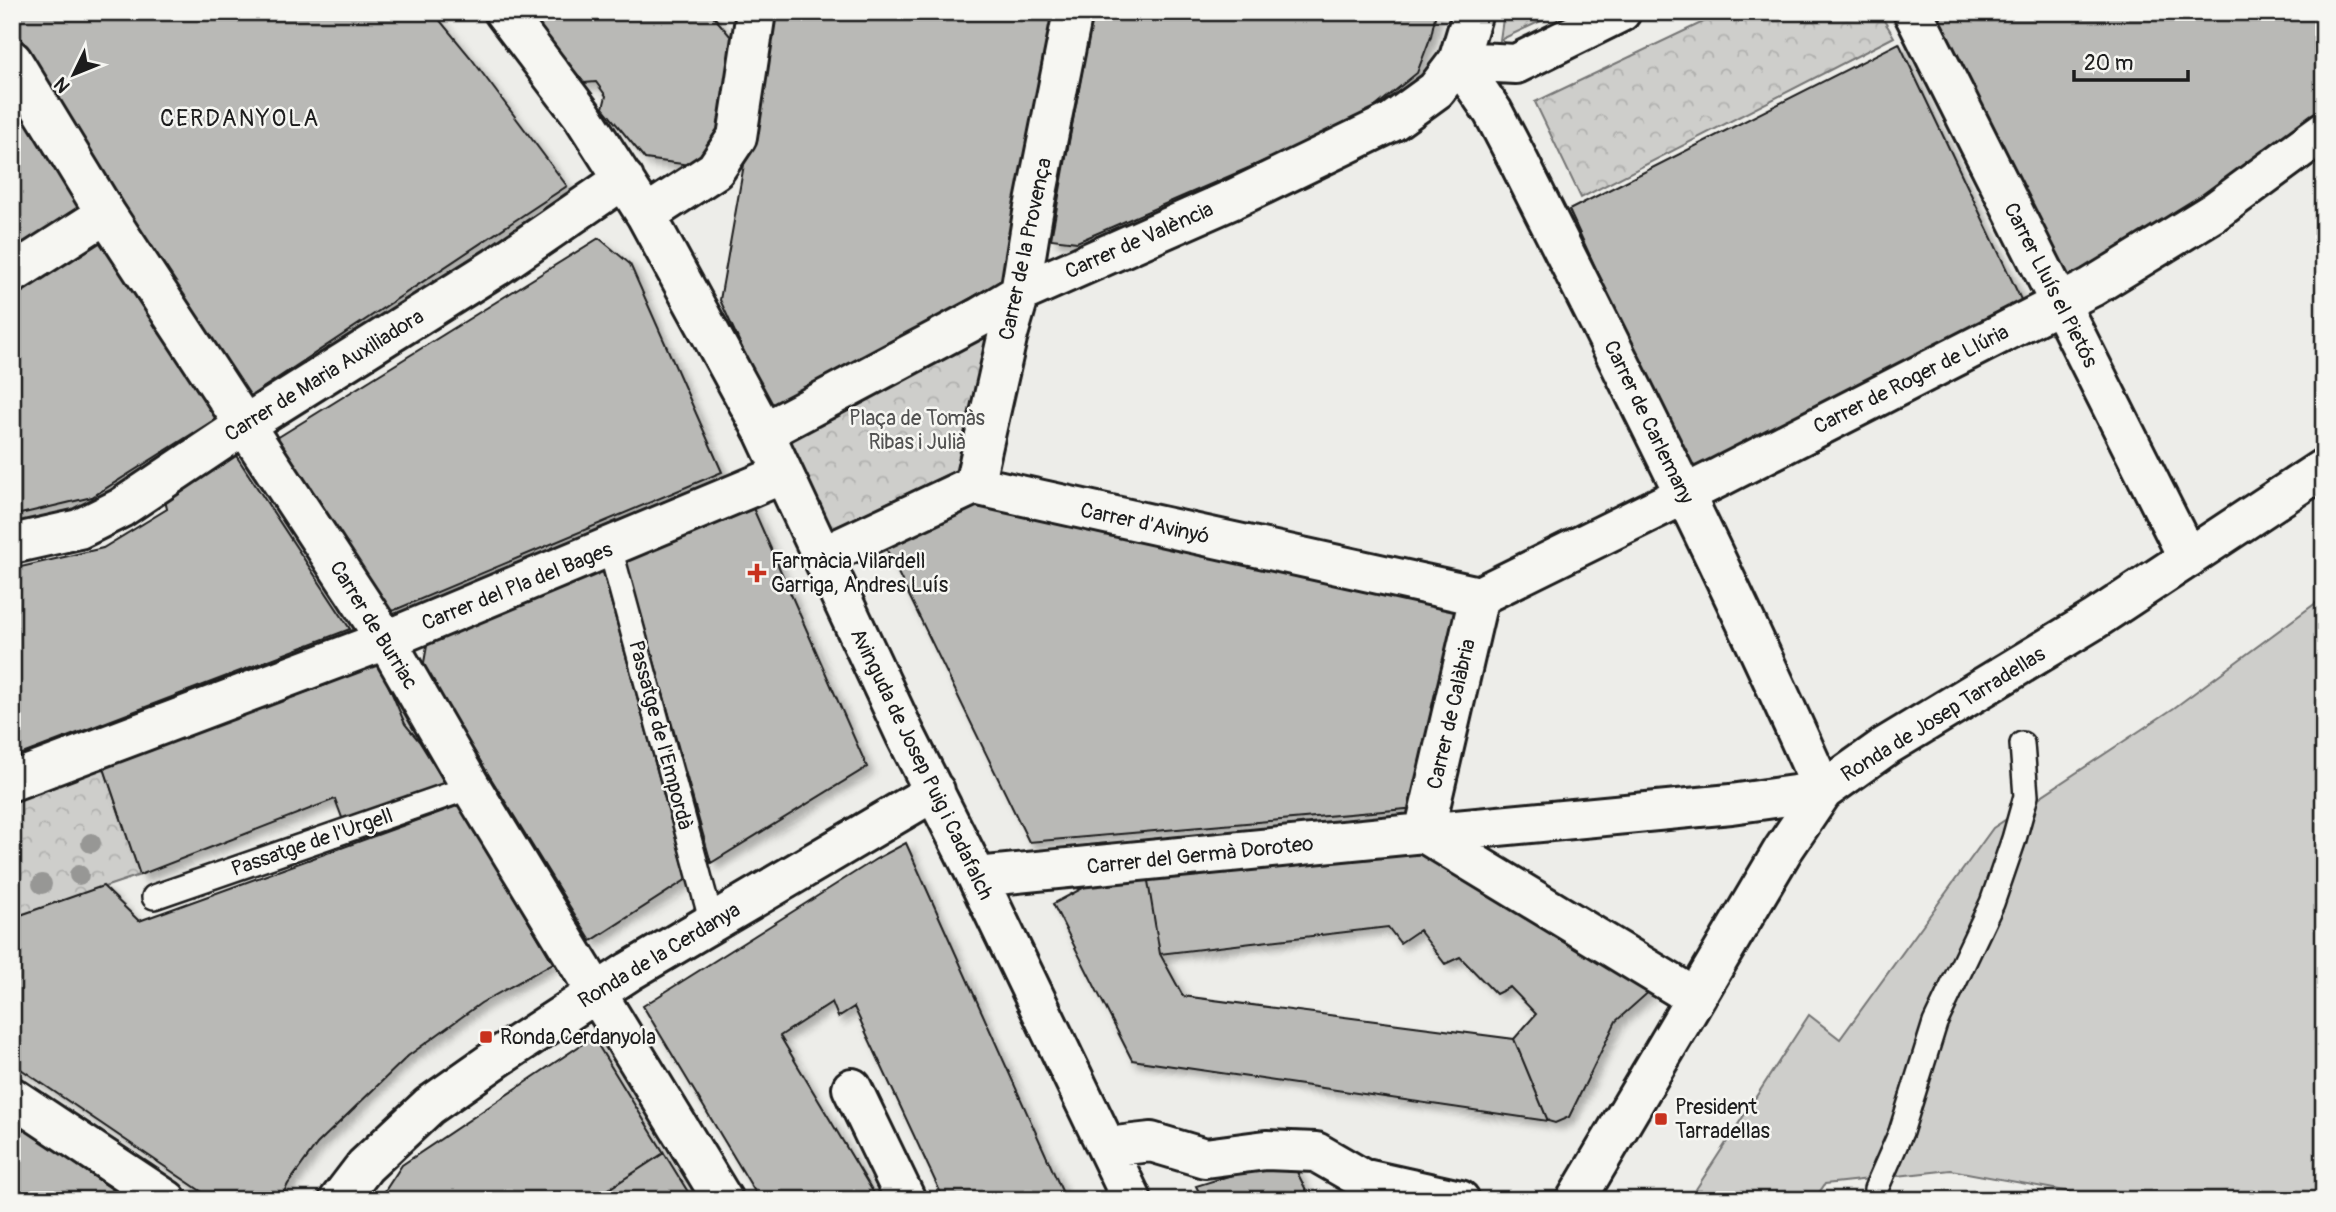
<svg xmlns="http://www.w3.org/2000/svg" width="2336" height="1212" viewBox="0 0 2336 1212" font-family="Pangolin,sans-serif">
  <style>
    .grass { fill: #cececb; stroke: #757574; stroke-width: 2 }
    .forest { fill: url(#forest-crowns); stroke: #757574; stroke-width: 2 }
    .building { fill: #b9b9b6; stroke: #1c1c1c; stroke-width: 2; filter: url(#shadow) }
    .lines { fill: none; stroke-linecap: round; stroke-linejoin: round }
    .service-casing { stroke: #1c1c1c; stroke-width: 28 }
    .minor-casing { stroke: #1c1c1c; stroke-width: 44 }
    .tertiary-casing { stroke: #1c1c1c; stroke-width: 44 }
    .service { stroke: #f6f6f2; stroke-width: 23 }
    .minor { stroke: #f6f6f2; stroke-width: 38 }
    .tertiary { stroke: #f6f6f2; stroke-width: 38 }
    .tree { fill: #979795 }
    .poi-dot { fill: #c8321e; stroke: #f6f6f2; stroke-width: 2.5 }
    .labels { text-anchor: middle; stroke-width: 5; stroke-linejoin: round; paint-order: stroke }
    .street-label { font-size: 21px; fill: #1c1c1c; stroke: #f6f6f2 }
    .park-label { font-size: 21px; fill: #515151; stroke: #f6f6f2 }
    .poi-label { font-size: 21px; fill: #1c1c1c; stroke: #f6f6f2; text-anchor: start }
    .neighbourhood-label { font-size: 23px; letter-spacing: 2px; fill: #1c1c1c; stroke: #f6f6f2 }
  </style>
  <defs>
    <pattern id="forest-crowns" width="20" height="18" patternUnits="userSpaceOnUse" patternTransform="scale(1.75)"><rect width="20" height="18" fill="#cececb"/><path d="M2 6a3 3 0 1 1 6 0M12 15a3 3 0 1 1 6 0" fill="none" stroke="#b0b0ae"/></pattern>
    <filter id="shadow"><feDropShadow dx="6" dy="6" stdDeviation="3.5" flood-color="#0004"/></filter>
  </defs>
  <rect width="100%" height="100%" fill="#edede9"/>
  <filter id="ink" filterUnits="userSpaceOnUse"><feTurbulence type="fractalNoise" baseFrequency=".0143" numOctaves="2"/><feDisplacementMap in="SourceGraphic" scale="14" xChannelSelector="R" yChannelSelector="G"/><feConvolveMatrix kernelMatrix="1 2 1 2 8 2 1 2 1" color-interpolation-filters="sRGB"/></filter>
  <g filter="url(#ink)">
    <path class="grass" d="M2324 597V1200H2114L1951 1170 1825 1184 1814 1200H1689L1809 1015 1840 1039 1993 828 2174 708Z
      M1876 1189 1939 1200H1853Z"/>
    <path class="forest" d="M1504 12H1560L1500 40Z
      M1724 12H1879L1894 37 1581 198 1535 102Z
      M994 331 965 466 830 530 788 446 800 432Z
      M103 765 140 875 12 918V800Z"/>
    <path class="building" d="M12 12H433L471 58 567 186 246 399 12 25Z
      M535 12H710L736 43 718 147 690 165 645 159 603 108 606 96 596 82 584 83 533 22Z
      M771 12H1058L1004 279 772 412 720 300Z
      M1093 12H1436L1431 36 1417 73 1359 120 1077 242 1051 239Z
      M1920 12H2324V109L2235 178 2064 280Z
      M1899 43 2025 308 1692 478 1569 210Z
      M12 93 86 211 12 259Z
      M101 234 217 418 92 497 12 516V291Z
      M599 238 630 264 722 472 390 612 277 438Z
      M233 451 350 629 12 758V569L103 548 167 509 164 496Z
      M976 496 1450 600 1460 616 1417 808 1029 842 883 542Z
      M749 499 867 767 711 863 625 558Z
      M601 565 687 879 591 941 423 668 428 640Z
      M375 654 405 724 419 741 447 786 344 823 335 799 140 875 103 765 326 685 321 673Z
      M460 805 553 963 481 1003 408 1056 317 1144 288 1184 280 1200H214L12 1063V918L103 886 139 921Z
      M906 843 1066 1200H944L854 1007 838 1017 832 1002 780 1036 878 1200H760L643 1006 876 859Z
      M1422 849 1652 989 1616 1021 1569 1117 1555 1123 1548 1121 1514 1039 1536 1014 1510 987 1496 994 1460 957 1445 964 1419 930 1400 943 1388 927 1160 954 1147 875Z
      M1147 875 1160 954 1183 996 1514 1039 1548 1121 1132 1060 1053 904 1094 882Z
      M593 1037 664 1153 592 1200H379L402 1165Z
      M12 1120 128 1200H12Z
      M664 1153 693 1200H592Z
      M1281 1160 1292 1162 1311 1200H1203L1196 1186Z"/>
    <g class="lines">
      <g class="service-casing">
        <path id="service" d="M610 548 712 923
          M154 897 471 787
          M1876 1189 1901 1132 1935 1023 1992 903 2014 839 2026 796 2022 744"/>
      </g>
      <g class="minor-casing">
        <path id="minor" d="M504 12 582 115 646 215 764 432 905 734 977 877 1132 1200
          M1913 12 2188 558
          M12 60 106 214 386 640 471 787 723 1200
          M1458 61 1493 112 1517 158C1622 367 1728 576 1823 791L1731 804 1424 833 1479 596
          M1458 61 1516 64 1621 12
          M646 215 715 170 737 137 756 12
          M12 274 106 214
          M764 432 980 317 1020 293 1233 199 1392 122 1436 90 1458 61 1473 12
          M974 485 1007 338 1020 293 1033 213 1073 12
          M12 544 79 529 121 508 246 424 496 267 624 179
          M823 556 974 485 1479 596
          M1479 596 1720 477 2092 287 2214 212 2324 131
          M12 781 386 640 783 474
          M977 877 1424 833 1694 997
          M852 1088 906 1200
          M12 1097 167 1200
          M1107 1147 1151 1142 1205 1158 1266 1150 1316 1152 1361 1178 1460 1200
          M339 1200 365 1166 429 1106 500 1056 630 971 935 791"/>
      </g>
      <g class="tertiary-casing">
        <path id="tertiary" d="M1576 1200 1783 850 1823 791 1886 746 2094 620 2324 468"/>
      </g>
      <use href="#service" class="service"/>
      <use href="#minor" class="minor"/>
      <use href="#tertiary" class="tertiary"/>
    </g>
    <g class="tree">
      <circle cx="91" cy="843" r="10"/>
      <circle cx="79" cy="875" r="10"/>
      <circle cx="42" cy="884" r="10"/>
    </g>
  </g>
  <g class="poi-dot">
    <path d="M753.5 562.5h7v7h7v7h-7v7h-7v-7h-7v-7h7z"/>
    <rect x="479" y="1030" width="14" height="14" rx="3.5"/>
    <rect x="1654" y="1112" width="14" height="14" rx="3.5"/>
  </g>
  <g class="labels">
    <g class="street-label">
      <text transform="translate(1139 240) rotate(-24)" y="7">Carrer de València</text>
      <text transform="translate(1025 249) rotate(-78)" y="7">Carrer de la Provença</text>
      <text transform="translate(2051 285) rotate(63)" y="7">Carrer Lluís el Pietós</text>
      <text transform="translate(324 375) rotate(-32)" y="7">Carrer de Maria Auxiliadora</text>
      <text transform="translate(1911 379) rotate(-27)" y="7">Carrer de Roger de Llúria</text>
      <text transform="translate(1649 422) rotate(64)" y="7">Carrer de Carlemany</text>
      <text transform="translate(1145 523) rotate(12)" y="7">Carrer d'Avinyó</text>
      <text transform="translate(517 586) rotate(-22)" y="7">Carrer del Pla del Bages</text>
      <text transform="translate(374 625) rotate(58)" y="7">Carrer de Burriac</text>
      <text transform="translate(1451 714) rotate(-77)" y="7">Carrer de Calàbria</text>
      <text transform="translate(1943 714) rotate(-32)" y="7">Ronda de Josep Tarradellas</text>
      <text transform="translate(661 735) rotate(75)" y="7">Passatge de l'Empordà</text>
      <text transform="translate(922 764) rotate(64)" y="7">Avinguda de Josep Puig i Cadafalch</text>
      <text transform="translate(312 842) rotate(-19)" y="7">Passatge de l'Urgell</text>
      <text transform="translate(1200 855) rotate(-6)" y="7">Carrer del Germà Doroteo</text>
      <text transform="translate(659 955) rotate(-31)" y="7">Ronda de la Cerdanya</text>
    </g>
    <g class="park-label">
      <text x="917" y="425">Plaça de Tomàs<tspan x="917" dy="24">Ribas i Julià</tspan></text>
    </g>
    <g class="poi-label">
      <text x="771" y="568">Farmàcia Vilardell<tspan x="771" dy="24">Garriga, Andres Luís</tspan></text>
      <text x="500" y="1044">Ronda Cerdanyola</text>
      <text x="1675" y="1114">President<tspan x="1675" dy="24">Tarradellas</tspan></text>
    </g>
    <g class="neighbourhood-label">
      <text x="240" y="126">CERDANYOLA</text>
    </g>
  </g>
  <rect width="2336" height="1212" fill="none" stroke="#f6f6f2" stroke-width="42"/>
  <rect x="21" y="21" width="2294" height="1170" fill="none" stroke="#1c1c1c" stroke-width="2.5" filter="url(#ink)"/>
  <g transform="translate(74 74) rotate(227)" stroke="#f6f6f2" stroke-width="5" paint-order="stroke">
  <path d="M0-5L12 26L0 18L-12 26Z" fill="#1c1c1c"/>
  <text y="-10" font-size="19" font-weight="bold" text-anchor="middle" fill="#1c1c1c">N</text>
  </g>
  <path d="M2074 70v10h114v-10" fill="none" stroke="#1c1c1c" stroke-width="3.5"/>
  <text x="2084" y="70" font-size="21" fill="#1c1c1c" stroke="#f6f6f2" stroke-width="5" paint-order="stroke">20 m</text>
</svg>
